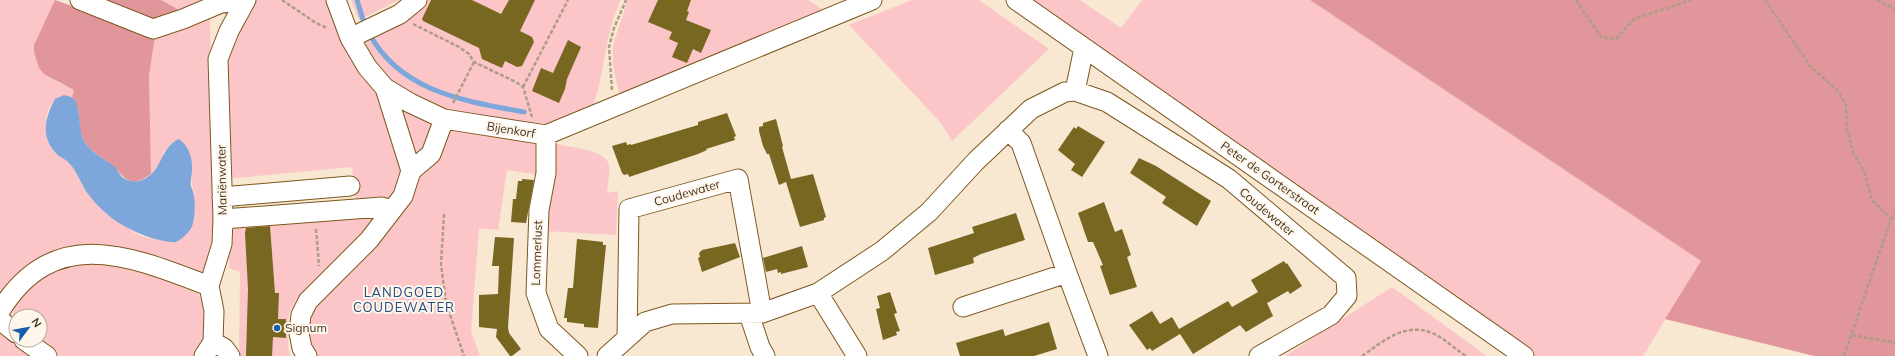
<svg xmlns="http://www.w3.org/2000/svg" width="1895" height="356" viewBox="0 0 1895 356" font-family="Mulish,sans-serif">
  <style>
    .green { fill: #fcc6c8 }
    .forest { fill: #e1969b }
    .water { fill: #7da6db }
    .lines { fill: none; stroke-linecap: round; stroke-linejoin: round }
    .stream { stroke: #7da6db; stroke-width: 5 }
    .building { fill: #786721 }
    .minor-casing { stroke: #7d581d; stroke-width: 21 }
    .path { stroke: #ad9d86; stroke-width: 2.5; stroke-dasharray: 4 2; stroke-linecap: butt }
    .minor { stroke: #fff; stroke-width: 19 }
    .poi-dot { fill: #175dad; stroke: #fff6eb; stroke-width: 1.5 }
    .labels { text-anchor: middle; stroke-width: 4; stroke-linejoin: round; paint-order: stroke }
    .street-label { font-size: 12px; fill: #43331b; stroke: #fff6eb }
    .poi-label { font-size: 12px; fill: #43331b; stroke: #fff6eb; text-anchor: start }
    .neighbourhood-label { font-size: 13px; letter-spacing: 1px; fill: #244e83; stroke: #fff6eb }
  </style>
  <rect width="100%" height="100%" fill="#f8e7d1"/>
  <path class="green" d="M0 0H55L34 45C34 53 50 77 57 82 63 86 70 86 74 91L72 97C46 91 41 127 50 145 55 154 65 157 70 164 77 173 80 184 87 193 92 200 129 230 137 234 149 239 163 241 176 242L194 192C189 181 193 180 192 170 192 159 187 145 179 139L173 142 163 153 161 163 151 174 149 76 155 36 210 17 214 204 212 256 209 266 201 274 95 249 0 296Z
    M161 0H207L181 11Z
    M253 0H331L348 54 368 75 379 92 404 168 391 203H356L352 167 226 179 224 102 228 48Z
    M351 0H399L359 20Z
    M424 0H621C604 34 606 71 593 106L544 128 434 108 383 77 362 53V40Z
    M627 0H808L828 13 620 97C616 79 610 60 614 42 618 28 624 14 627 0Z
    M912 0H979L1049 49 952 141 941 123 849 25Z
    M1025 0H1080L1121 28 1142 0H1310L1701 261 1643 356H1533Z
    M399 107 432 120 433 137 414 162Z
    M453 129 536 140 542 152V175L507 170 498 230 479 228 471 332 480 356H313L308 347 307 317 415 181Z
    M556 144C569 147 607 150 609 165 610 174 608 184 607 193L618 191 616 235 544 231Z
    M383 211 362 238 297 298 289 313 288 346 290 356H239L240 272 229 268 230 224Z
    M88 262 134 266 199 294 206 309 208 330 197 356H60C37 343 40 341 40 316H16L15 321 12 310 33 282 59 268Z
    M1392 287 1487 356H1285Z
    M0 327 35 356H0Z"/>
  <path class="forest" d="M55 0 155 36 149 76 151 174C145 178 139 183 131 181 123 179 121 173 115 168 106 159 89 152 83 139 77 126 82 108 72 97L74 91 72 89 44 74 39 68 34 52V45Z
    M98 0H161L181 11 155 23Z
    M1310 0H1895V356H1814L1665 319 1701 261Z"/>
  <path class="water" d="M64 95C66 96 70 96 73 98 80 103 79 130 83 139 88 151 105 159 115 167 118 170 119 174 122 177 127 181 136 183 142 180 163 172 159 148 179 139 189 146 193 159 192 171 192 178 189 182 192 189 196 197 196 223 190 230 187 234 181 240 176 242 170 243 161 240 155 239 128 231 105 217 88 194 81 185 77 171 69 163 67 160 62 158 59 156 40 139 44 119 55 99Z"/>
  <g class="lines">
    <path class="stream" d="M357 0 365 26
      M369 33C400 92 465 101 524 112"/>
  </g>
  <path class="building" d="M431 0H472L501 14 509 0H535L520 31 532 37 534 42 522 66 517 67 505 61 502 68 482 59 479 48 423 21 422 19Z
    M658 0H691L687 11 689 12 686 20 711 30 701 53 693 49 687 63 672 57 678 43 669 39 672 32 648 22Z
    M568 40 581 47 567 79 565 89 559 103 532 91 541 68 553 73Z
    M727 113 736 136 734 137 735 140 706 149 707 150 698 154 629 177 628 174 624 175 622 173 612 146 626 142 627 145 631 144V145L698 125V122Z
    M776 119 783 146 782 147 791 179 813 174 826 217 824 218V220L800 227 786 182 779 185 769 154H767L763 146 759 131V127L763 126V123Z
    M1078 126 1105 142 1082 177 1071 170 1075 164 1058 150 1074 127 1076 129Z
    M1139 158 1156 166 1211 201 1197 226 1162 203 1166 197 1130 173Z
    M522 179 534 180 526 223 511 222 513 199H516L518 181H522Z
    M1104 202 1115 232 1122 229 1131 255 1127 257 1137 287 1110 295 1100 266 1103 265 1093 242H1088L1078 213Z
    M1016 213 1025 240 981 254 973 258 974 263 935 275 928 248 974 233 972 227Z
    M270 226 275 293H279L278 319H286V338L273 337 272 356H246L248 289 245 233 246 228Z
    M495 237 514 238 508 327 509 333 521 349 512 356H510L496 337 497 329 479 327V295L498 294 499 266H492Z
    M577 239 603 242V245H606L598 328 584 327V324L567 322V318H564L568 288H573Z
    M735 243 740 257 702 272 698 258 700 257 699 253 702 250Z
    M802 246 808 267 781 274V272L778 273 777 269 766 272 763 258Z
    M1284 261 1286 264 1287 263 1302 286 1290 294 1288 291 1267 303 1273 316 1246 332 1240 325 1193 354 1180 334 1152 351 1150 348 1147 350 1129 325 1152 311 1160 324 1172 317 1179 329 1228 301 1232 307 1258 292 1251 280Z
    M890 292 897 313 894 314 900 331 896 332 897 335 883 340 876 309 880 308 877 296Z
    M1049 322 1057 349 1034 356H960L956 343 1003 329 1005 336Z"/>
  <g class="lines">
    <g class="minor-casing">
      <path id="minor" d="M80 0 153 29 183 19 221 3 245 1
        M336 0 350 38 367 67 385 88 410 103 444 119 546 135 872 0
        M1016 0 1524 356
        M350 38 400 14 417 0
        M385 88 411 171
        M1075 91 1107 102 1229 179 1346 278 1347 296 1331 315 1259 356
        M1008 130 1021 143 1067 273 1098 356
        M546 135V173L539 210 536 293 549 329 578 356
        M222 197 350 186
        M223 219 382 207 392 210
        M818 293 857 356
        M963 307 1067 273
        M0 311C54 223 131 256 209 286
        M749 314 760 347 765 356
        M0 320 16 333
        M627 338 629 209 738 179 762 313
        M24 340 47 356
        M213 342 214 311 209 286 222 244 223 219 218 59 229 31 246 0
        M213 342 224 348 230 356
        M204 356 213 342
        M307 356 302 348 299 333 301 315 308 301 369 240 403 196 411 171 431 154 444 119
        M607 356 645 322 672 314 762 313 818 293 882 251 929 212 976 161 1031 109 1065 92 1075 91 1084 48"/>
    </g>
    <path class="path" d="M282 0 316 23 327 28
      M1576 0 1601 37 1616 39 1634 19 1691 0
      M1765 0 1810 66 1837 90 1846 105 1847 129 1853 152 1864 171 1872 200 1891 219
      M1877 0 1895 9
      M413 24 459 47 469 54 474 62 516 82 523 87 532 117
      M523 87 568 0
      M612 90 609 47 614 28 626 0
      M453 103 474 62
      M444 214 441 264 446 303 464 356
      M316 229 319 266
      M1852 335 1895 343
      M1362 356C1384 341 1404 322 1432 333 1444 338 1455 349 1466 356
      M1844 356 1891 219 1895 214"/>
    <use href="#minor" class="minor"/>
  </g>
  <circle class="poi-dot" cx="277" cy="328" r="4"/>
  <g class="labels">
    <g class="street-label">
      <text transform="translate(511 130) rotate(9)" y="4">Bijenkorf</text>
      <text transform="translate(1270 178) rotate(35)" y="4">Peter de Gorterstraat</text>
      <text transform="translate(222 180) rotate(-91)" y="4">Mariënwater</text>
      <text transform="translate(687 193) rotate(-16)" y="4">Coudewater</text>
      <text transform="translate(1267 212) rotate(40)" y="4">Coudewater</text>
      <text transform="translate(537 253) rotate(-88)" y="4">Lommerlust</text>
    </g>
    <g class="poi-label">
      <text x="285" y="332">Signum</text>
    </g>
    <g class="neighbourhood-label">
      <text x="404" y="297">LANDGOED<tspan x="404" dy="15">COUDEWATER</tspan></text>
    </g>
  </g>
  <g transform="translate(28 328) rotate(58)"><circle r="19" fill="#fff6eb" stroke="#b4a898"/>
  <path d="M0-3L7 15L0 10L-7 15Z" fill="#175dad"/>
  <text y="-6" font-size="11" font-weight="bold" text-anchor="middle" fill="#43331b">N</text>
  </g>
</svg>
